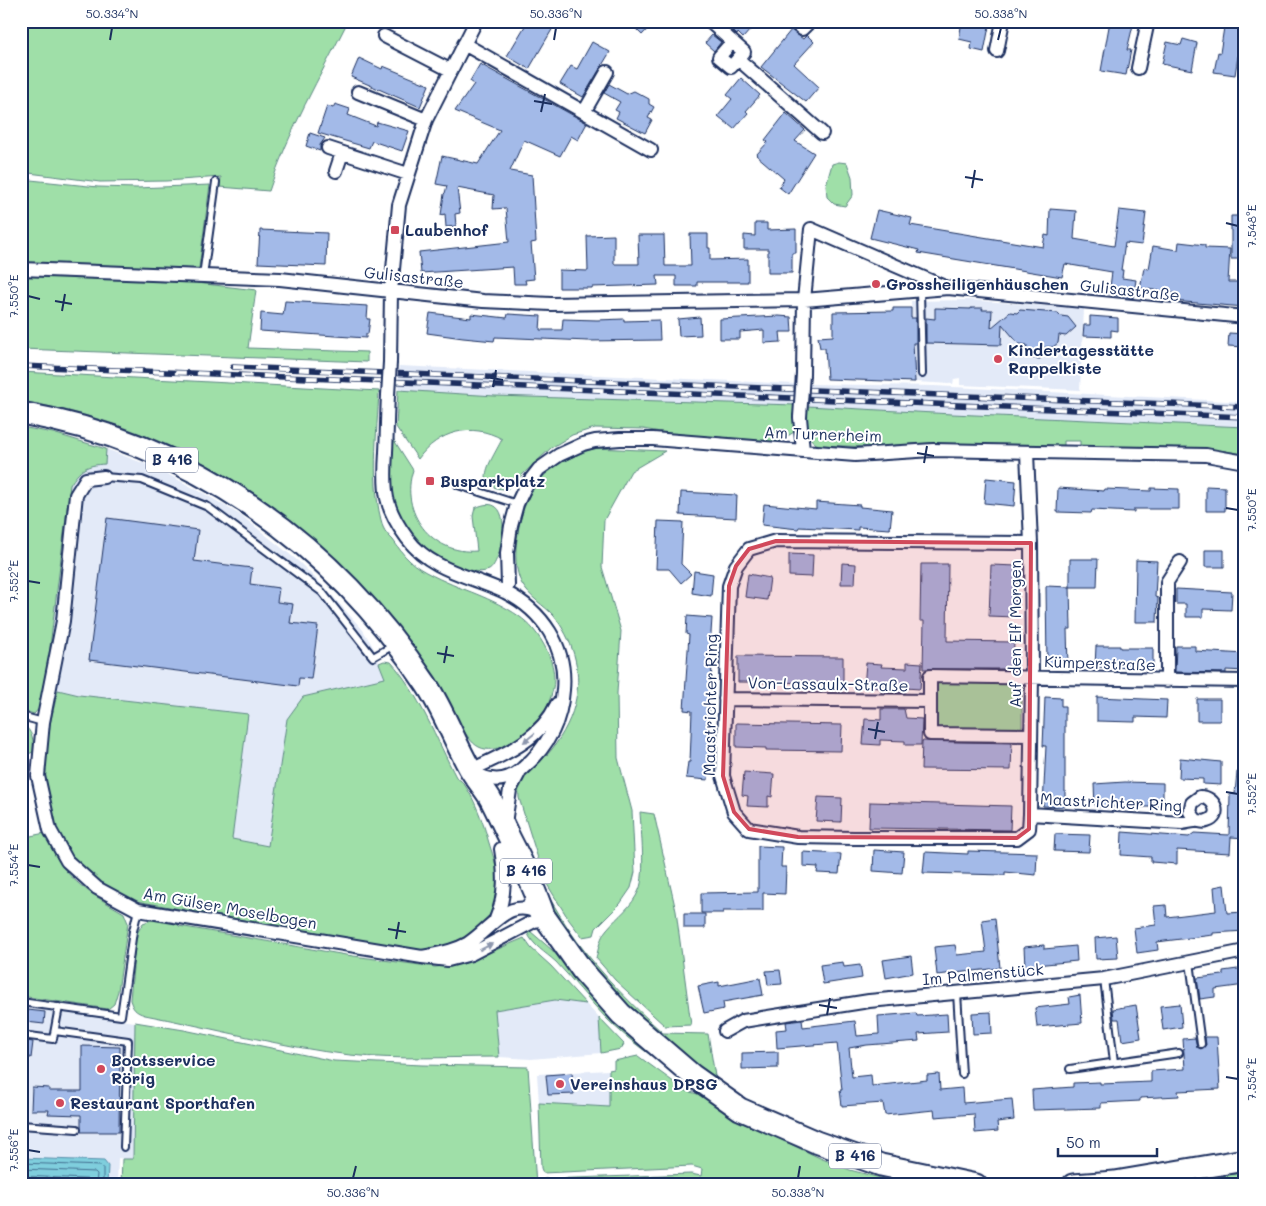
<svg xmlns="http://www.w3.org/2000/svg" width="1266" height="1206" viewBox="0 0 1266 1206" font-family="Mali,sans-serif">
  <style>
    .built { fill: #e3eaf8 }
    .green { fill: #9fdfa8; stroke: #5d8783 }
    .water { fill: #7fcedd; stroke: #578eaa }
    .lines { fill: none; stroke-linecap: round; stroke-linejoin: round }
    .shore { stroke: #436f91; stroke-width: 1 }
    .building { fill: #a3bae8; stroke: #1b2f5e }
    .service-casing { stroke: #1b2f5e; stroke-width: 10 }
    .minor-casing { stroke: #1b2f5e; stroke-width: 16 }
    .primary-casing { stroke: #1b2f5e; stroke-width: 25 }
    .service { stroke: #fff; stroke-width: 6 }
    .minor { stroke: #fff; stroke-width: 12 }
    .primary { stroke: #fff; stroke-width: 21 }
    .rail-casing { stroke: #1b2f5e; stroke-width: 5.5 }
    .rail { stroke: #fff; stroke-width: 4; stroke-dasharray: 11; stroke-linecap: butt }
    .minor-bridge-casing { stroke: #1b2f5e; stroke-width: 16; stroke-linecap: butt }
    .minor-bridge { stroke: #fff; stroke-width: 12 }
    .oneway { fill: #8d97ae }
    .marked { fill: #d1495b; fill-opacity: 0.2; stroke: #d1495b; stroke-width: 4; stroke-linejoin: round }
    .ticks { fill: none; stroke: #1b2f5e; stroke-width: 2 }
    .poi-dot { fill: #d1495b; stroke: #fff; stroke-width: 2 }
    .labels { text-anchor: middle; stroke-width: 4; stroke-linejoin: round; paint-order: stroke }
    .shield { fill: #fff; stroke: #5f6d8e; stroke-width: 1 }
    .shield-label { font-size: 15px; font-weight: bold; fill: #1b2f5e }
    .poi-label { font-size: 16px; font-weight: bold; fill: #1b2f5e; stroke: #fff; text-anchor: start }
    .street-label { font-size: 16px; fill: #1b2f5e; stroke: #fff }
    .neatline { fill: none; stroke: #1b2f5e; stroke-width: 2 }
    .ticks-label { font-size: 12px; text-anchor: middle; fill: #1b2f5e }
  </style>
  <rect width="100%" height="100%" fill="#fff"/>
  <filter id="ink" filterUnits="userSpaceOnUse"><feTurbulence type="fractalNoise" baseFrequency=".02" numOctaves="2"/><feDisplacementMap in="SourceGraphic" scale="10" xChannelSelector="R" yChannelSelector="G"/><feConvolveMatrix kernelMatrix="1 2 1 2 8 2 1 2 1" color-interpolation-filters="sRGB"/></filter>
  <g filter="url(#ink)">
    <path class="built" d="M971 300 1084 309 1080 390 960 385V378L954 379 953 384 915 382 911 301Z
      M399 366 796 384 795 405 495 396 398 390Z
      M808 384 934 386 1245 402V427L952 414 807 406Z
      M106 449 156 468 205 494 242 516 298 561 325 588 363 630 373 647 385 678 303 697 287 719 269 846 232 839 248 714 79 695 45 687 70 485 78 473 90 465 105 463Z
      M555 1000 586 1004 599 1018 601 1053 531 1059 499 1057 495 1010Z
      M21 1006 135 1022 133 1160 118 1158 117 1185H21Z
      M609 1070V1107L539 1103 537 1074Z"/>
    <path class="green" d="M21 21H348C320 77 288 131 269 191L220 187 221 177 166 181 100 182 21 172Z
      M839 162 847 163 852 177 853 195 845 206 834 204 827 197 826 185 832 164Z
      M21 179 98 187 137 188 210 185 197 283 256 290 248 348 367 352V362L21 349Z
      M21 372 379 391C377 434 370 485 383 527 385 532 389 536 393 540 398 547 403 555 410 561 420 571 444 581 458 587 480 595 518 610 533 629 544 642 554 661 554 679 554 693 546 713 536 724 525 737 496 756 479 747 464 740 450 703 441 688 433 674 424 660 414 648 313 516 187 429 21 401Z
      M398 390 495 396 795 405 794 432 778 442 690 437 643 429 595 428 572 435 551 448 507 489C468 489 494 457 502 439 472 422 438 431 418 459L396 427Z
      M807 406 952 414 1245 427V454L1206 448 1080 446V441H1064V446L930 443 871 447 819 445C804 440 806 420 807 406Z
      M21 427 53 433 106 449 105 464C86 465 80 469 70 485L45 687 41 706 34 714 21 710Z
      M392 437 413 470C399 512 432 555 477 551L473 516 475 508C519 487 501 565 489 570 478 575 462 568 452 564 443 560 432 556 425 550 410 537 396 518 393 498 389 479 392 457 392 437Z
      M595 448 665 451 631 471 604 520 602 567 621 631 617 693 618 758 632 811 635 872 631 888 620 904 596 928 594 935 582 937 569 920 545 881 519 798C519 795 518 789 519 786 524 774 544 760 552 749 563 735 573 716 576 698 582 669 572 639 554 616 544 605 530 598 522 584 515 572 515 552 517 539 524 486 545 465 595 448Z
      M384 661 391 662C417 690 438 742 456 777 458 779 462 781 464 784 473 796 483 822 487 836 490 848 500 873 499 884 498 928 453 948 415 951L136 901 119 896 92 879 78 866 53 824 44 785 46 741 58 690 79 695 248 714 232 839 268 846 287 719 303 697 385 678 379 663Z
      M936 682 1022 683V733H936Z
      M21 724C33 730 34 741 33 752L24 756 21 759Z
      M640 812 654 814 676 911 691 1025 665 1026 615 980 596 958C599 947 600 937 607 929 618 916 632 907 639 890 646 874 641 831 640 812Z
      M45 833C49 840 51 848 55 855 71 884 97 897 124 913L128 923 118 991 114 1004 108 1009 21 996V838Z
      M539 882 542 885C553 904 564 923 577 941 602 975 631 1004 663 1033L708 1034 716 1082 631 1010 596 971 560 924Z
      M163 918 174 920 179 926 346 955 435 967 463 964 524 938 531 948 551 966 586 1004 555 1000 495 1010 499 1057C450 1057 399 1060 350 1055 281 1047 213 1028 145 1015 135 1012 133 1009 130 1000L136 935 143 923 154 919Z
      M530 931 552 950 590 995 665 1065C644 1051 623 1035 605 1017 588 999 573 980 556 962 545 952 533 946 527 932Z
      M599 1018 624 1044 621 1049 601 1053Z
      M135 1022 184 1030 334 1061 422 1065 528 1067 536 1185H121L122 1159H133Z
      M638 1056 686 1091 698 1094 744 1122 820 1158 850 1170 907 1185H541L544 1179 691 1174 701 1176 702 1169 692 1166 543 1173 541 1168 539 1103 609 1107V1070L614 1069V1061Z
      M1245 1172V1182L1236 1184 1177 1185Z"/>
    <path class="water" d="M21 1158 104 1161 108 1166 107 1185H21Z"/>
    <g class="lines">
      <path class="shore" d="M21 1163 101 1166 103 1168V1185
        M21 1169 95 1172 97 1174 96 1185
        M21 1176 87 1179 89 1181V1185"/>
    </g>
    <path class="building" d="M528 21H557L529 69 507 56Z
      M628 21H655L642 35Z
      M723 21H758L743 38 738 33 737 35Z
      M962 21H990L984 52 971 49 972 42 959 39Z
      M1110 21H1134L1127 50H1131L1126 75 1101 71Z
      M1225 21H1245V33L1243 45 1240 44 1235 75 1214 72 1218 52 1220 53Z
      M791 30 803 39 807 35 814 42 794 64 819 87 806 102 761 67Z
      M712 35 721 42 714 51 705 43Z
      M1183 39 1197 43 1192 70 1162 64 1167 42 1181 45Z
      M592 42 610 52 583 97 560 84 571 66 577 69Z
      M359 58 382 69 383 66 429 85 420 107 351 77Z
      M480 64 587 123 578 140 571 136 560 156 524 140 510 171 532 175 536 242 531 243 534 279 525 280 526 284H514L513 267 421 273 419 252 509 242 506 208 493 209 494 195 457 188 460 213 455 214 456 226 446 227 445 214 441 215 444 194 445 193 447 186 436 184 442 156 478 164 500 130 455 111 474 84 470 81Z
      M741 78 760 95 746 111 748 113 734 129 718 116 732 99 727 95Z
      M609 84 627 94 634 91 649 99V104L654 107 648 118 652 120 645 133 616 118 619 112 615 110 620 102 604 93Z
      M335 104 350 109 348 115 376 126 377 122 409 131 402 151 372 141 369 148 318 133 327 106 333 108Z
      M786 113 805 130 795 141 814 153 788 194 779 187 784 179 756 155 768 142 765 140Z
      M310 133 325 138 320 145V151L306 146Z
      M1050 209 1076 211 1074 239 1114 246 1119 210 1146 213 1142 245 1125 243 1121 270H1123L1122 278 1136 280 1133 298 1109 294 1112 272 1065 264 1062 277 918 253 919 250 870 238 877 210 912 218 910 225 1043 247 1045 235 1049 236Z
      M1231 216H1245V259H1231Z
      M755 223H767V230L796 229V253H792V273H768V249H744V235L755 236Z
      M260 230 327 233 326 266 258 263Z
      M690 234H708V248H710V260L748 259V282H697V286H676V276H657L658 285 592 287V288H559V270L588 271 587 236 614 235V264H639L638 235H664L665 266H691Z
      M1179 242 1205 245V248L1230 249 1228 282H1245V307L1173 301 1174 293 1140 288 1144 268 1149 269 1153 246 1178 250Z
      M285 301 368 306 367 319H370L368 334H366V338L260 331 261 313 283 315Z
      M893 308H911V318H916V343H913L915 382 827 379 825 348H820L818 337 833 336V312L893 311Z
      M935 308 971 309V308H983L982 310H992L991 328 1010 312 1017 313 1020 310 1058 313 1061 316 1068 317 1076 327 1066 336 1059 335 1058 343 1053 347H1045V354L1040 359 1031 358 1026 352 1027 345 1019 344 1002 324 1001 345 926 343V318L935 319Z
      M430 313 471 318V314L507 318 508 314 541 316 540 330H562L563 319 597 320 624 319V321L659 320 660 340 588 341 495 337 494 341 463 338 427 333Z
      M779 316 791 317 792 332H780L781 342 764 343V330L740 332V339H720V319Z
      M1090 316 1118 318V331L1111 330V337L1083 336 1084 325H1090Z
      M700 317 701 335 679 336 678 319Z
      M1229 333 1245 334V347L1228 346Z
      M986 478 1016 481 1014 506 984 503Z
      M1206 486 1225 487V511H1206Z
      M1058 488 1104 491 1105 489 1151 491V488L1179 489V509H1134V512L1092 510 1091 513 1057 512Z
      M681 492 737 495 736 518 680 515Z
      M816 502 860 505V507L892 510 890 529 858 527V530L799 527 798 529 762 525 764 504 816 509Z
      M107 518 198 530 194 561 252 568 250 584 279 588 277 602 293 604 290 623 318 626 311 679 299 678 298 686 89 660Z
      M658 521 683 522 681 564 691 574 681 583 669 569H656Z
      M1205 550H1224V567H1205Z
      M789 554 813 555 812 577 789 576Z
      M1070 559H1098L1097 587H1070Z
      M1136 560 1157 561 1155 597 1158 598 1157 622H1135Z
      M842 563 856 564 855 584H841Z
      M921 564H948L947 641 1014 642 1013 669H923L924 621H920Z
      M991 565 1017 566 1015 617 989 616Z
      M694 571 713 574 711 596 692 593Z
      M748 574 770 578 767 600 745 597Z
      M1046 586 1070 587 1071 629H1067L1068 666H1047Z
      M1176 589 1232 592 1231 610 1203 609V617H1186V604H1176Z
      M687 616 712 618 710 648 713 649 708 731H713L708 780 686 778 688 762H690L692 711 684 710 689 635 686 634Z
      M1096 646H1120V648H1153V668L1095 667Z
      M1176 646H1195V651L1245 654V671L1226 670V673L1175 672Z
      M738 656 843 657V683L738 682Z
      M907 662 922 663 920 689 905 688V693L881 692V688L864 687 866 663 882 664 881 667 907 668Z
      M1045 697 1061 698V706H1065V807L1043 806 1046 746H1043Z
      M1097 697 1167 700 1166 718 1135 717V722L1097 721Z
      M1197 699H1220V721H1197Z
      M881 709H904L906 718 922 719 921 745H905V741L880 740V745L863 744 865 719 881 720Z
      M736 723 842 725 841 751 766 750V748L736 747Z
      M922 741 1012 743 1011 770 921 769Z
      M1180 758 1221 762V785L1203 784V779L1179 778Z
      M744 772 774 774 772 797 768 796V807L747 806 748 796 742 795Z
      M1237 772H1245V838L1231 837 1230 853 1177 850V864L1151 862V857L1121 855 1122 832 1189 837 1194 833 1229 835 1230 794H1235Z
      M1125 782 1163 783V807H1095L1094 784Z
      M818 797 842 798 841 822 816 821Z
      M870 802 1011 806 1010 830 869 828Z
      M1055 834 1090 835 1089 852 1054 851Z
      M758 846 782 847 781 867H786L785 894 763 893V911H723V913H701V893L758 892Z
      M874 850 904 852 902 873 873 871Z
      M968 851 1037 853 1036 875 1005 872V875L923 873 925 852 968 854Z
      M803 852 841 854 839 874 817 873 818 867 803 866Z
      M1224 885 1227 913 1245 912V931L1213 933V935L1157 942 1158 950 1137 953 1134 928 1156 925 1154 906 1166 905 1167 917 1216 911 1214 887Z
      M684 914H705V928H684Z
      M995 918 1000 968 937 975 934 947 955 945 957 955 986 952 982 920Z
      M1116 936 1118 958 1096 959 1095 938Z
      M1044 945V949L1076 946 1077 961 1025 966 1024 947Z
      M911 956 913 973 886 978 883 960Z
      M843 962 844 967 860 965 862 978 823 984 820 965Z
      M1245 968V985L1215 989V997L1200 999 1197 978 1223 975V971Z
      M780 970 782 984 768 985 766 971Z
      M760 978 763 995 723 1002 724 1009 704 1013 698 986 719 982V986Z
      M1080 995 1082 1023 1037 1027 1035 1008 1070 1004 1069 997Z
      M1180 1004 1182 1027 1163 1030 1160 1006Z
      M1136 1005 1141 1038 1122 1041 1119 1019H1114L1113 1009Z
      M28 1010 45 1012 44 1024 26 1022Z
      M991 1012 992 1033 973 1034 972 1013Z
      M916 1013 917 1016 947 1014 948 1032 918 1034 919 1041 867 1045 849 1048 852 1077 871 1075 872 1086 927 1080V1075L939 1074 940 1090 962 1088 963 1103 1012 1099 1014 1120 997 1122 998 1131 975 1133 974 1114 935 1117 934 1110 885 1115 883 1103 842 1106 840 1090H842L837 1043 777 1048 776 1030 787 1029 786 1022 802 1020 803 1027 855 1021 857 1036 879 1034 878 1016Z
      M1205 1037H1217L1220 1089 1178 1091 1179 1096 1140 1098V1101L1101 1103V1108L1033 1110 1032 1090 1073 1087V1083L1100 1082V1084L1151 1082V1071L1185 1069 1183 1039 1195 1038 1197 1047 1201 1049 1206 1045Z
      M21 1040 33 1042 31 1058 21 1057Z
      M82 1046 120 1047 119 1132H81V1115L48 1114 49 1110H31L32 1087 49 1088V1091H82Z
      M778 1052V1068L742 1069V1053Z
      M572 1073 574 1094 548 1095 546 1075Z"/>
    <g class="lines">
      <g class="service-casing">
        <path id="service" d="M203 276 216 182
          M920 291 922 374
          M104 477 142 480 208 507 322 592 373 657 394 645
          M458 485 517 504
          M21 716 43 722
          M1190 962 1201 1044
          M1104 979 1114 1062
          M957 993 962 1074
          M21 1002 121 1016 133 931 138 910
          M55 1031 128 1041 124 1147
          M21 1035 53 1039 59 1007
          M1070 1069 1179 1053
          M21 1125 77 1129"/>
      </g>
      <g class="minor-casing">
        <path id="minor" d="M709 21 744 52 731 67 719 57 732 42
          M793 21 802 29 810 21
          M384 36 450 70
          M464 44 651 150
          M997 51 1003 21
          M738 59 822 133
          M1138 68 1148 21
          M358 92 426 120
          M584 112 607 72
          M328 148 408 174
          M336 171 342 153
          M21 269 280 279 483 301 551 304 804 300 948 288 1245 317
          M390 362 391 291 399 205 426 120 476 21
          M803 374 804 300 811 229 947 288
          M388 395C387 414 387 433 386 452 385 467 384 483 387 498 390 512 398 526 407 538 431 571 471 576 505 592 543 611 567 647 563 690 561 721 548 747 523 768 508 782 492 783 475 773
          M800 417 803 451
          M1027 453 1031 543 1032 677 1030 814
          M104 477 86 479 76 495 63 621 43 722 38 776 50 830 67 861 97 888 138 910 422 957 448 960 471 954 544 916C509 893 493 928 467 944 453 952 437 954 422 957
          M1031 543 776 541 749 549 736 566 729 586 723 776 734 812 749 829 798 837 854 838H1017L1029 829 1030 814 1182 823C1186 823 1191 821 1195 821 1199 820 1202 823 1207 821 1222 817 1216 797 1200 797L1192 803 1190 812 1196 820
          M505 592 508 585 507 553 511 526 517 504 525 487 539 469 559 455 583 444 595 441 620 439H653L855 455 933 450 1206 455 1245 462
          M1167 681V582L1180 562
          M725 699 930 701
          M1030 735 930 734V676L1245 681
          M471 770C505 754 540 740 557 704
          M505 823 510 790 519 773
          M496 919C506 895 505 873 501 849
          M725 1031 743 1021 869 1001 1104 979 1245 951"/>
      </g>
      <g class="primary-casing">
        <path id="primary" d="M21 413C192 443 331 541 426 684 444 711 454 741 470 769 476 779 484 788 490 798 497 811 503 825 510 839 523 864 535 889 544 916
          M534 905 544 916 582 970 621 1014 692 1075 740 1109 816 1142 881 1165 976 1185
          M1073 1185 1115 1182 1245 1160"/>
      </g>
      <use href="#service" class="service"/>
      <use href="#minor" class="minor"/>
      <use href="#primary" class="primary"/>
      <g class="rail-casing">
        <path id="rail" d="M21 366 1245 417
          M233 367 1245 407"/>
      </g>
      <use href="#rail" class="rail"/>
      <g class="minor-bridge-casing">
        <path id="minor-bridge" d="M388 395 390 362
          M800 417 803 374"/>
      </g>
      <use href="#minor-bridge" class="minor-bridge"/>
    </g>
    <defs><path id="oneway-solid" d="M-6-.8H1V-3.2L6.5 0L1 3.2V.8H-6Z" transform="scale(1.25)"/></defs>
    <g class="oneway">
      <use href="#oneway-solid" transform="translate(529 738) rotate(141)"/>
      <use href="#oneway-solid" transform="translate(486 947) rotate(-27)"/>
    </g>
  </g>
  <path class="marked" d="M776 541 1031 543 1029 829 1017 838 798 837 749 829 734 812 723 776 729 586 736 566 749 549Z"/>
  <path class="ticks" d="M110 40 112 28M554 40 556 28M998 40 1001 28M534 101 552 104M541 112 545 94M965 177 983 180M972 188 975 170M1226 223 1238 226M28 296 40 299M55 301 72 304M62 311 65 294M486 377 503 380M493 387 496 370M917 453 934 456M924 463 927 446M1226 508 1238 510M28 581 40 583M437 653 454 656M444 663 447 646M868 729 885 732M875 739 878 722M1226 792 1238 794M28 865 40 867M388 929 406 932M396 939 399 922M819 1005 837 1008M827 1015 830 998M1226 1077 1238 1079M28 1150 40 1152M353 1178 356 1166M798 1178 800 1166"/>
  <g class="poi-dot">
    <rect x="390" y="225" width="10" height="10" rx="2.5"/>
    <circle cx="876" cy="284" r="5"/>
    <circle cx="998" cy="359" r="5"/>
    <rect x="425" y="476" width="10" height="10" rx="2.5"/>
    <circle cx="101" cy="1069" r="5"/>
    <circle cx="560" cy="1084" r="5"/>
    <circle cx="60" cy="1103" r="5"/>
  </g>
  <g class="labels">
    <g class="shield">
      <rect x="146" y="447.5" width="52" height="25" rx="4"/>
      <rect x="500" y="858.5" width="52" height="25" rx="4"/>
      <rect x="829" y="1143.5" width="52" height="25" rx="4"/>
    </g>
    <g class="shield-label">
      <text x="172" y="465">B 416</text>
      <text x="526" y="876">B 416</text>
      <text x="855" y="1161">B 416</text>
    </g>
    <g class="poi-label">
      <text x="405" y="236">Laubenhof</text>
      <text x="886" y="290">Grossheiligenhäuschen</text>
      <text x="1008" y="356">Kindertagesstätte<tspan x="1008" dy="18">Rappelkiste</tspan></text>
      <text x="440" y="487">Busparkplatz</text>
      <text x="111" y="1066">Bootsservice<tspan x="111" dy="18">Rörig</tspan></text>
      <text x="570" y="1090">Vereinshaus DPSG</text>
      <text x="70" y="1109">Restaurant Sporthafen</text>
    </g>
    <g class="street-label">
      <text transform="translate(414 277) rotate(6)" y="6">Gulisastraße</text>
      <text transform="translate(1130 290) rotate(6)" y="6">Gulisastraße</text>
      <text transform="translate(823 434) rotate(2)" y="6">Am Turnerheim</text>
      <text transform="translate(1015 634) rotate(-90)" y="6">Auf den Elf Morgen</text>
      <text transform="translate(1100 663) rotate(2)" y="6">Kümperstraße</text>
      <text transform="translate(828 684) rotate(1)" y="6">Von-Lassaulx-Straße</text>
      <text transform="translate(710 705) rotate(-89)" y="6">Maastrichter Ring</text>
      <text transform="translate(1111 802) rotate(3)" y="6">Maastrichter Ring</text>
      <text transform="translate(230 908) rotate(10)" y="6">Am Gülser Moselbogen</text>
      <text transform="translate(983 974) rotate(-5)" y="6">Im Palmenstück</text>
    </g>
  </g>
  <rect width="1266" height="1206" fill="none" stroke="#fff" stroke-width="55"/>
  <path d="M1058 1148v8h99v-8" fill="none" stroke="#1b2f5e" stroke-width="2.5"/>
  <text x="1066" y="1148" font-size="15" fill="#1b2f5e" stroke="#ffffff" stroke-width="4" paint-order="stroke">50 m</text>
  <rect x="28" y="28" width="1210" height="1150" class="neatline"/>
  <g class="ticks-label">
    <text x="112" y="18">50.334°N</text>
    <text x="556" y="18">50.336°N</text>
    <text x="1001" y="18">50.338°N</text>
    <text transform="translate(1252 226) rotate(-90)" y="4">7.548°E</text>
    <text transform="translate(14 296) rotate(-90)" y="4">7.550°E</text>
    <text transform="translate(1252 510) rotate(-90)" y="4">7.550°E</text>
    <text transform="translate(14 581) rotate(-90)" y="4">7.552°E</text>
    <text transform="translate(1252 794) rotate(-90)" y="4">7.552°E</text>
    <text transform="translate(14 865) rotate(-90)" y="4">7.554°E</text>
    <text transform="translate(1252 1079) rotate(-90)" y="4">7.554°E</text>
    <text transform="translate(14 1150) rotate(-90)" y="4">7.556°E</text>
    <text x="353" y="1197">50.336°N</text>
    <text x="798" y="1197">50.338°N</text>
  </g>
</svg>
